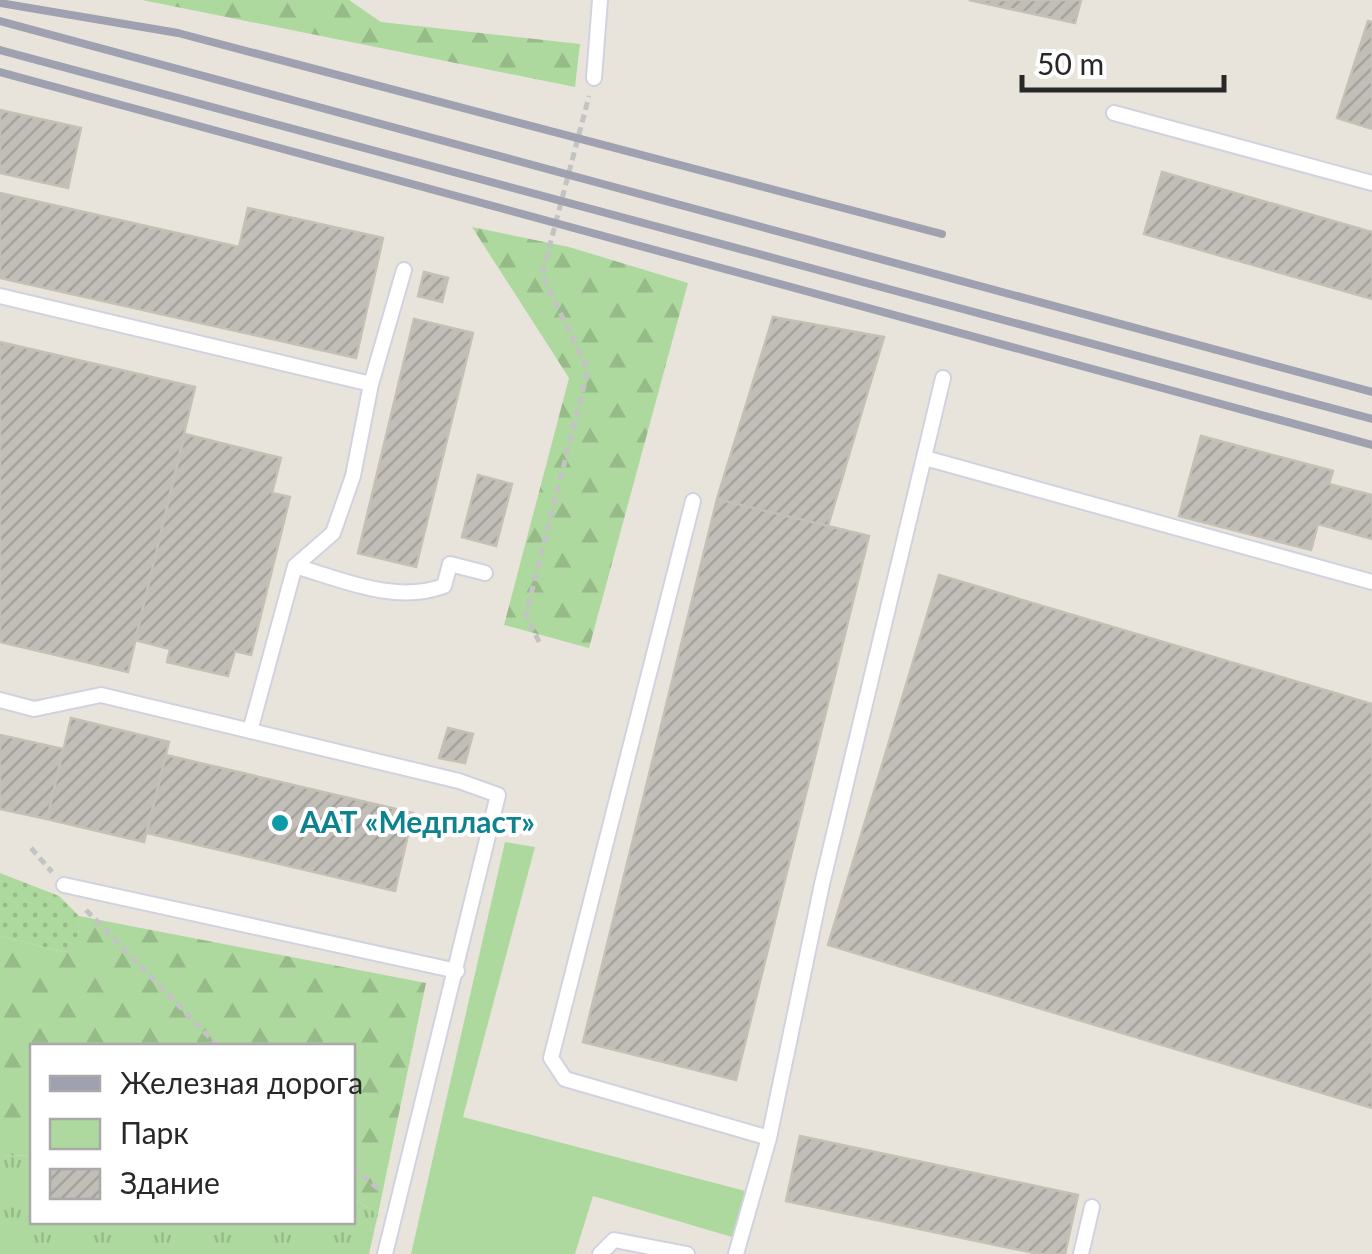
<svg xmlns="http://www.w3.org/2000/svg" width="1372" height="1254" viewBox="0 0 1372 1254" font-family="Lato,sans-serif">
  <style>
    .grass { fill: url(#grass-tufts) }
    .forest { fill: url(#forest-firs) }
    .park { fill: #aed99e }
    .garden { fill: url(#garden-dots) }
    .building { fill: url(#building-hatch); stroke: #c4c0b5; stroke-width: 2.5 }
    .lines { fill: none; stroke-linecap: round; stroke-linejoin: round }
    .service-casing { stroke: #d1d2df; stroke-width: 18 }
    .path { stroke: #c3c3c3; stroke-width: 5; stroke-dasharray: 8 5; stroke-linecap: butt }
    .service { stroke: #fff; stroke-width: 14 }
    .rail { stroke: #9fa0b0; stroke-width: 8 }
    .culture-dot { fill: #0f9aa8; stroke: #fff; stroke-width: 4 }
    .labels { text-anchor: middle; stroke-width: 8; stroke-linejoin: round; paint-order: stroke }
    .culture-label { font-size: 30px; font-weight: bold; fill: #0d838f; stroke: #fff; text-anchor: start }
  </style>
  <defs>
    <pattern id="grass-tufts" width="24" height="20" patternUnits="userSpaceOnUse" patternTransform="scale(2.5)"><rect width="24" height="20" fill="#aed99e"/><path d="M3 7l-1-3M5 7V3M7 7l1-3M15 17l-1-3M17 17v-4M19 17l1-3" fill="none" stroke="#96ba88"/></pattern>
    <pattern id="forest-firs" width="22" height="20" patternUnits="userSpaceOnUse" patternTransform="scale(2.5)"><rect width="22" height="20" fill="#aed99e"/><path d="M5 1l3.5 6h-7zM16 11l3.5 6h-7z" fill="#96ba88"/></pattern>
    <pattern id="garden-dots" width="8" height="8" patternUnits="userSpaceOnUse" patternTransform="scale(2.5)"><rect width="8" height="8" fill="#aed99e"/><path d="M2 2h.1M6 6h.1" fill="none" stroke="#96ba88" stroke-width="1.8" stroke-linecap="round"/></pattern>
    <pattern id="building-hatch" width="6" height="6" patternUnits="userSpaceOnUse" patternTransform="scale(2.5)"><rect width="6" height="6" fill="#c1beb8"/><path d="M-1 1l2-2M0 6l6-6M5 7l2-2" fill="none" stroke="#a6a39e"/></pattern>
  </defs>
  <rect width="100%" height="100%" fill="#e9e4db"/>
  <path class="grass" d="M0 1155 32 1156V1222H352L353 1198 378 1214 369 1254H0Z"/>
  <path class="forest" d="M142 0H349L381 22 580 44 575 87Z
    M472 227 569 247 688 283 589 648 504 625 569 378Z
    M79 916 426 983 378 1214 353 1198 352 1046H32V1156L0 1155V936L63 952 77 949Z"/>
  <path class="park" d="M505 842 535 847 463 1117 753 1193 732 1237 593 1196 575 1254H411Z"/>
  <path class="garden" d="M0 873 59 896 79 916 78 949 63 952 0 936Z"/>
  <path class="building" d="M969 0H1081L1075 23Z
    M1368 21 1372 22V129L1337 118Z
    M0 110 81 128 68 188 0 173Z
    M1162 172 1372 232V299L1144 234Z
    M0 193 239 247 248 208 383 238 356 358 0 278Z
    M424 272 448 278 442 302 418 296Z
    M773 317 884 337 828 526 717 499Z
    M414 319 473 333 416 567 358 553Z
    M0 342 195 387 128 672 0 642Z
    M185 434 281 458 272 493 290 497 251 655 235 651 228 676 167 662 170 649 135 640Z
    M1201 436 1333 471 1329 484 1372 495V539L1318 524 1311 550 1179 516Z
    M478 475 512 484 496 546 462 537Z
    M717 499 869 536 736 1080 583 1042Z
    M939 575 1372 704V1108L828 945Z
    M71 718 169 742 144 842 47 819Z
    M448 728 473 734 465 763 439 758Z
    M0 735 63 749 47 819 0 809Z
    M166 755 413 813 395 891 147 833Z
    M800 1136 1078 1195 1065 1254H1039L786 1201Z"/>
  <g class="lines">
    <g class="service-casing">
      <path id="service" d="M594 78 600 0
        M1114 113 1372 183
        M0 296 371 384
        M925 458 1372 582
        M693 501 551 1058 565 1079 769 1138
        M295 566C343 580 395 604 444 586L450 564 485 573
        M0 700 34 709 101 695 459 781 498 795 385 1254
        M250 731 295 566 333 533 353 476 371 384 404 270
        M64 885 457 971
        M600 1254 614 1240 687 1254
        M736 1254 769 1138 822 884 943 378
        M1081 1254 1092 1207"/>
    </g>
    <path class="path" d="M539 642 526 614 588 370 542 275 589 96
      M31 848 52 872
      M86 910 218 1046
      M352 1167 381 1191"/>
    <use href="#service" class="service"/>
    <path class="rail" d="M0 3 178 33 942 234
      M0 21 1372 392
      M0 50 1372 419
      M0 72 1372 445"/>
  </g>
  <circle class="culture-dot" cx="280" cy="823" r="10"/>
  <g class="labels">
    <g class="culture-label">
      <text x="300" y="833">ААТ «Медпласт»</text>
    </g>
  </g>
  <rect x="30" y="1044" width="325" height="180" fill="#ffffff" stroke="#a9a9a9" stroke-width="2.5"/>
  <rect x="50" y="1076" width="50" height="15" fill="#9fa0b0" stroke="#a9a9a9" stroke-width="2.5"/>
  <text x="120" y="1094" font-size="30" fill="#282828">Железная дорога</text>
  <rect x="50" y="1119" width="50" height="30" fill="#aed99e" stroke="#a9a9a9" stroke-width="2.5"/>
  <text x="120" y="1144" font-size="30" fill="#282828">Парк</text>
  <rect x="50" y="1169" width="50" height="30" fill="url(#building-hatch)" stroke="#a9a9a9" stroke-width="2.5"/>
  <text x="120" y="1194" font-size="30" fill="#282828">Здание</text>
  <path d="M1022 75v15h202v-15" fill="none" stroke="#282828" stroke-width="5"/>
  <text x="1037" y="75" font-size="30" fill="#282828" stroke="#ffffff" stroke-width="8" paint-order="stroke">50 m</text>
</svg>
